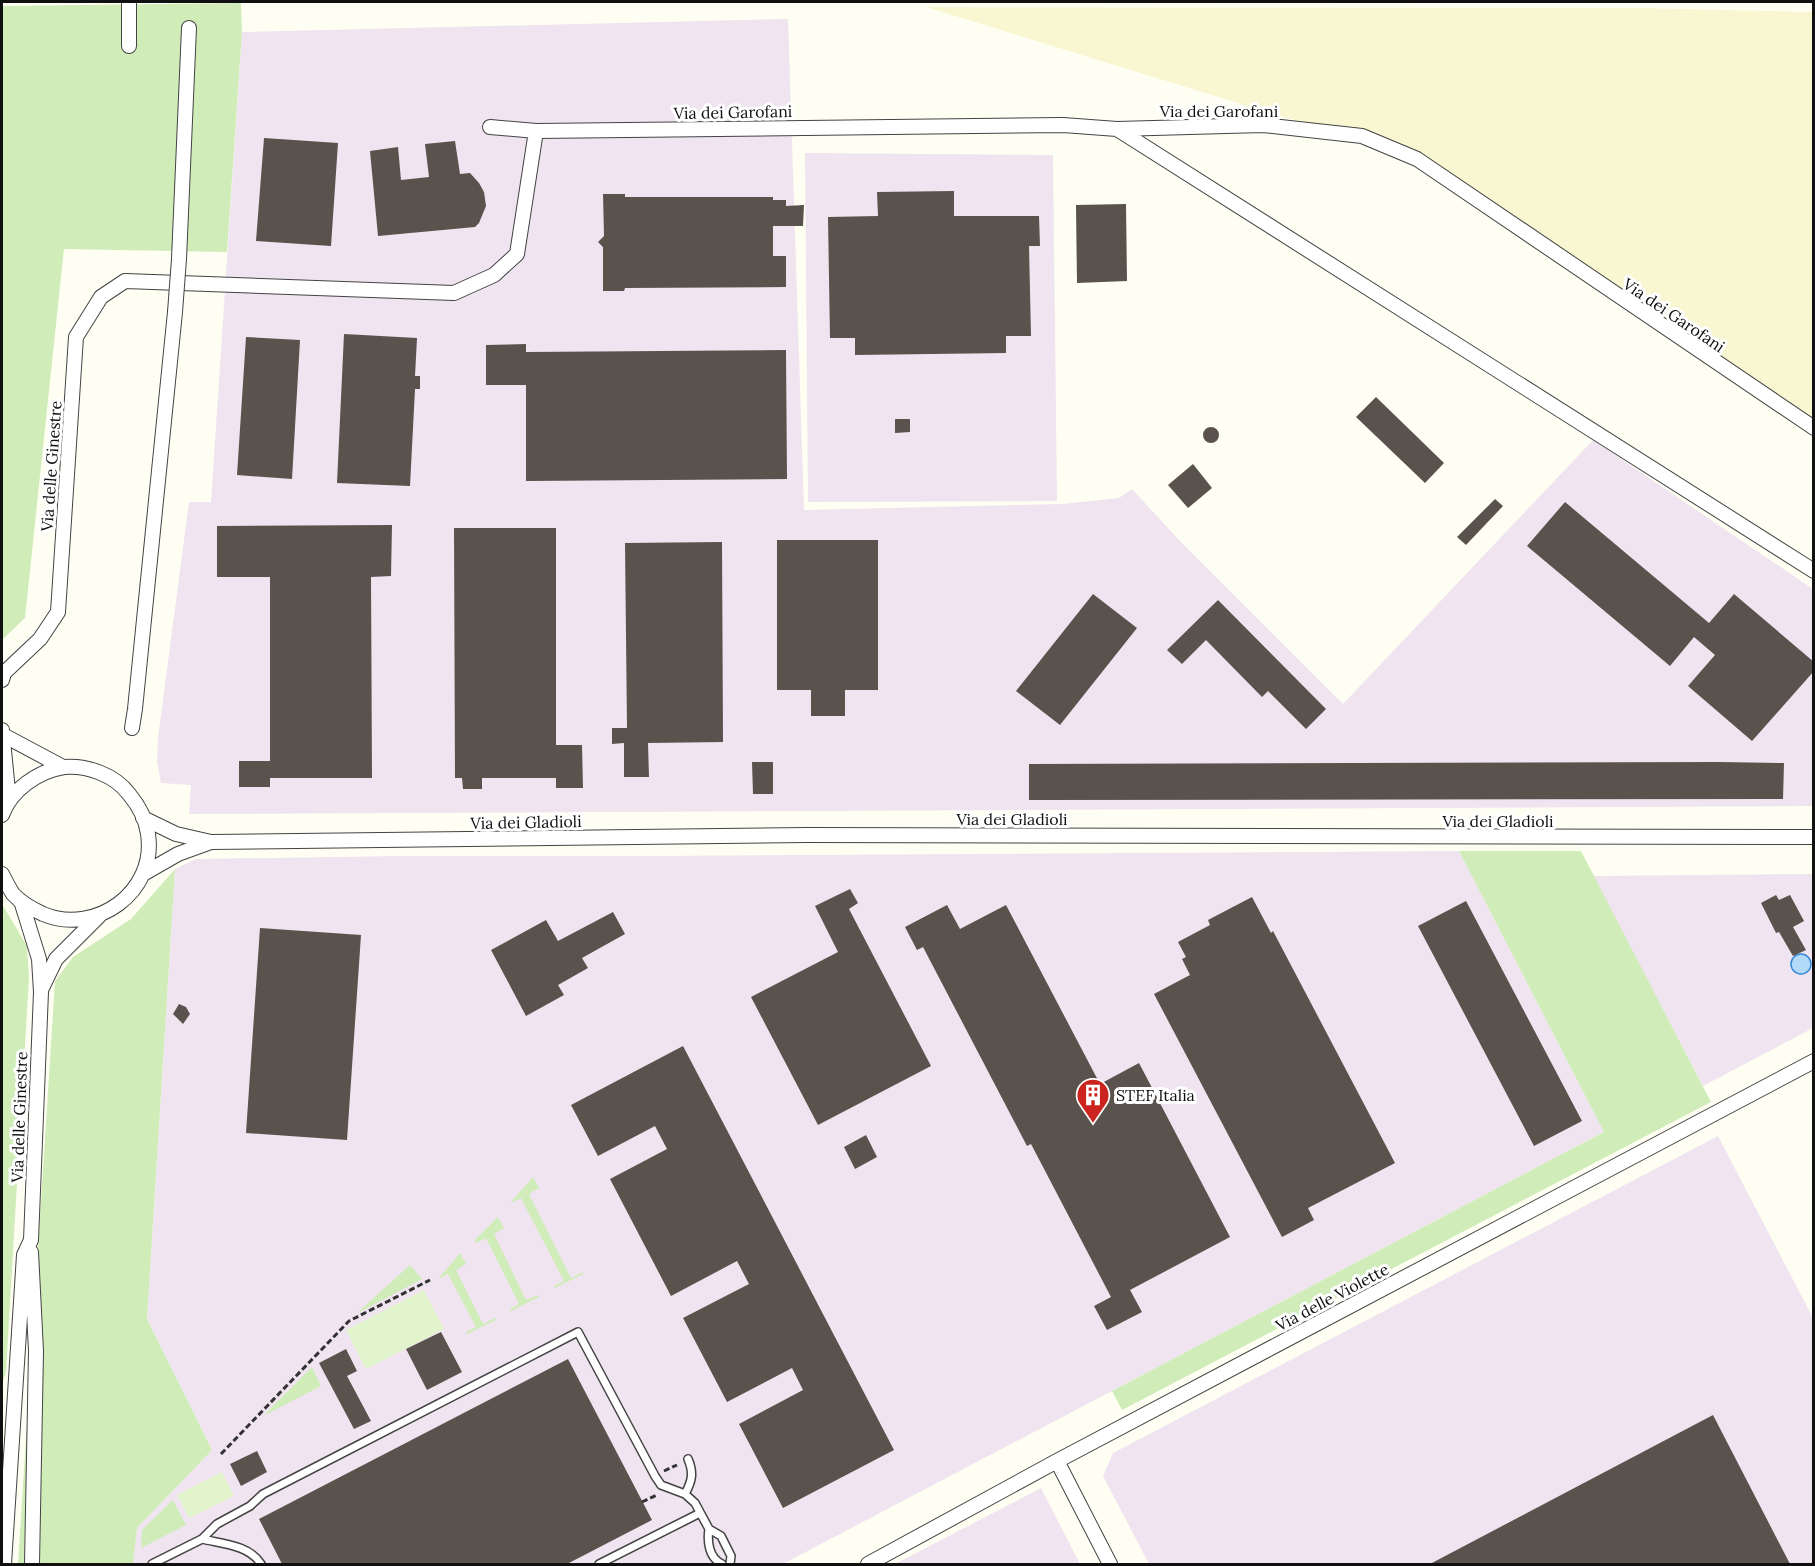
<svg xmlns="http://www.w3.org/2000/svg" width="1815" height="1566" viewBox="0 0 1815 1566" font-family="Lora,serif">
  <style>
    .industrial { fill: #efe4ef }
    .farmland { fill: #f8f7d1 }
    .green { fill: #d0edb9 }
    .pitch { fill: #e2f4cc }
    .water { fill: #b4dafa; stroke: #3689d6; stroke-width: 1.5 }
    .building { fill: #5a524c }
    .lines { fill: none; stroke-linecap: round; stroke-linejoin: round }
    .lane-casing { stroke: #434343; stroke-width: 10 }
    .street-casing { stroke: #434343; stroke-width: 16 }
    .path { stroke: #323232; stroke-width: 3; stroke-dasharray: 6 3; stroke-linecap: butt }
    .lane { stroke: #fff; stroke-width: 7 }
    .street { stroke: #fff; stroke-width: 14 }
    .street-bridge-casing { stroke: #434343; stroke-width: 16; stroke-linecap: butt }
    .street-bridge { stroke: #fff; stroke-width: 14 }
    .labels { text-anchor: middle; stroke-width: 6; stroke-linejoin: round; paint-order: stroke }
    .street-label { font-size: 16px; fill: #101010; stroke: #fff }
    .poi-label { font-size: 16px; fill: #101010; stroke: #fff; text-anchor: start }
  </style>
  <rect width="100%" height="100%" fill="#fffef3"/>
  <path class="industrial" d="M788 19 804 510 1063 504 1119 498 1132 489 1179 540 1343 704 1593 440 1813 589V806L189 814 191 785 161 783 157 761 158 738 189 502H211L242 32Z
    M805 153 1053 155 1057 501 808 502Z
    M1459 851 1604 1132 783 1564H133L137 1528 212 1450 147 1319 175 869 196 859 401 856H656Z
    M1813 874V1028L1703 1086 1593 876Z
    M1718 1136 1813 1318V1564H1149L1103 1476 1113 1453Z
    M1041 1488 1080 1564H895Z"/>
  <path class="farmland" d="M926 7 1637 8 1813 12V429L1404 154Z"/>
  <path class="green" d="M241 3 242 32 227 252 64 249 25 618 2 640V6Z
    M1459 851H1581L1711 1102 1122 1410 1112 1391 1604 1132Z
    M175 869 147 1319 212 1450 137 1528 133 1564H18L55 981 73 957 131 919Z
    M2 904 27 946 29 977 6 1372 2 1384Z
    M533 1177 539 1188 529 1194 571 1278 583 1272V1274L555 1288 554 1286 564 1281 521 1198 510 1203Z
    M498 1217 504 1228 494 1234 526 1300 538 1295 539 1297 511 1311 510 1309 519 1304 486 1238 476 1243 475 1240Z
    M460 1253 466 1264 456 1270 483 1324 495 1318 496 1320 467 1334 466 1332 476 1327 448 1274 438 1279Z
    M410 1265 422 1279 356 1314Z
    M312 1367 321 1386 263 1416Z
    M173 1500 186 1525 141 1548 142 1530Z"/>
  <path class="pitch" d="M424 1290 444 1329 366 1369 346 1330Z
    M222 1472 234 1496 189 1518 177 1495Z"/>
  <path class="water" d="M1791 964a10 10 0 1 1 20 0a10 10 0 1 1-20 0Z"/>
  <path class="building" d="M264 138 338 143 331 246 256 241Z
    M455 141 460 174 470 173 479 183 484 192 486 206 479 223 475 227 378 236 370 151 398 147 401 180 429 177 425 144Z
    M954 191V216H1039L1040 246H1029L1031 336H1006V353L855 355V338H830L828 217 878 216 877 192Z
    M603 194H625V197H773V200H786V206L804 205 803 226H773V256H786V287L625 288 624 291H603V247L598 242 604 236Z
    M1126 204 1127 281 1077 283 1076 205Z
    M344 334 417 338 415 376H420V389H415L410 486 337 483Z
    M246 337 300 340 292 479 237 475Z
    M526 344V352L786 350 787 479 526 481V385H486V345Z
    M1376 397 1444 463 1425 483 1356 417Z
    M895 419H910V432L895 433Z
    M1203 435a8 8 0 1 1 16 0a8 8 0 1 1-16 0Z
    M1193 464 1212 488 1188 508 1168 485Z
    M1495 499 1503 506 1466 545 1457 537Z
    M1565 502 1709 623 1734 594 1814 662V671L1752 741 1688 686 1715 655 1694 637 1670 666 1527 546Z
    M392 525 391 576 371 577 372 778H270V787H239V761H270V577H217V526Z
    M454 528H556V745H582L583 788H556V778H482V789H463L462 778H455Z
    M777 540H878V690H845V716H811V690H777Z
    M722 542 723 742 648 743 649 777H624V743L612 744V728H627L625 543Z
    M1093 594 1137 628 1060 725 1016 691Z
    M1218 600 1326 709 1306 729 1268 691 1262 697 1206 640 1182 664 1167 650Z
    M752 762H773V794H753Z
    M1719 762 1784 763 1783 799 1029 800V764Z
    M850 889 858 903 849 909 931 1066 818 1125 751 997 838 952 815 906Z
    M1776 895 1779 900 1790 895 1804 921 1793 927 1806 950 1793 956 1779 932 1776 933 1761 903Z
    M1252 897 1271 933 1273 931 1395 1163 1308 1208 1314 1220 1282 1237 1154 994 1190 975 1182 959 1186 957 1178 942 1210 925 1208 920Z
    M1466 901 1582 1121 1534 1146 1418 926Z
    M947 905 960 929 1006 905 1100 1084 1139 1063 1230 1237 1130 1290 1142 1312 1107 1330 1094 1306 1111 1297 1031 1144 1027 1146 923 947 917 950 905 927Z
    M613 912 625 934 582 958 588 968 558 985 564 995 526 1016 491 950 546 920 558 941Z
    M260 928 361 935 347 1140 246 1133Z
    M179 1004 186 1007 190 1014 183 1024 173 1014Z
    M683 1046 894 1450 783 1508 739 1424 803 1390 792 1368 727 1402 683 1318 749 1284 737 1261 671 1296 610 1179 667 1149 655 1126 598 1156 571 1105Z
    M866 1135 877 1157 855 1169 844 1147Z
    M441 1332 462 1372 427 1390 406 1349Z
    M346 1349 357 1371 347 1376 371 1421 354 1429 319 1363Z
    M568 1359 652 1520 567 1564H282L259 1519Z
    M1713 1415 1790 1564H1430Z
    M257 1451 267 1472 241 1486 230 1464Z"/>
  <g class="lines">
    <g class="lane-casing">
      <path id="lane" d="M685 1494C692 1481 694 1473 688 1459
        M709 1529C707 1542 709 1558 722 1564
        M202 1539C223 1544 249 1545 261 1564
        M152 1564 202 1539 217 1524 250 1506 263 1494 578 1332 655 1476 661 1485 685 1494 695 1503 709 1529 721 1536 731 1556 730 1564
        M599 1564 700 1513"/>
    </g>
    <g class="street-casing">
      <path id="street" d="M129 2V46
        M490 127 536 131 1063 125 1117 129 1263 125 1362 136 1417 159 1814 428
        M1117 129 1814 571
        M179 259 189 28
        M2 680 4 673 40 639 58 612 76 337 101 297 125 281 454 293 494 275 517 254 536 131
        M132 728 135 709 175 312
        M2 730 9 801
        M3 735 63 767
        M2 815C11 790 38 771 64 767 87 765 115 775 129 794 139 806 146 819 148 834 157 892 95 936 43 914 32 909 21 903 13 894 9 888 5 880 2 874
        M143 818 176 834 211 842 807 835 1814 837
        M143 874 178 854 211 842
        M41 990 56 959 99 916
        M31 1252 36 1351 32 1564
        M1057 1461 1110 1564
        M4 1564 24 1255 31 1240 41 992 39 959 21 901
        M868 1564 1057 1461 1814 1061"/>
    </g>
    <path class="path" d="M221 1454 349 1321 430 1280
      M664 1471 677 1465
      M642 1502 657 1495"/>
    <use href="#lane" class="lane"/>
    <use href="#street" class="street"/>
    <g class="street-bridge-casing">
      <path id="street-bridge" d="M175 312 179 259"/>
    </g>
    <use href="#street-bridge" class="street-bridge"/>
  </g>
  <defs>
    <g id="building-pin" transform="scale(1.725)"><path d="M0 17L-7.5 6A9.5 9.5 0 1 1 7.5 6Z" fill="#cb241e" stroke="#fff"/><path d="M-4-6H4V6H1V3H-1V6H-4ZM-2.5-4.3h1.7v1.8h-1.7ZM.8-4.3h1.7v1.8H.8ZM-2.5-1h1.7V.8h-1.7ZM.8-1h1.7V.8H.8Z" fill="#fff"/></g>
  </defs>
  <g fill-rule="evenodd">
    <use href="#building-pin" x="1093" y="1095"/>
  </g>
  <g class="labels">
    <g class="street-label">
      <text x="1219" y="117">Via dei Garofani</text>
      <text transform="translate(733 112) rotate(-1)" y="6">Via dei Garofani</text>
      <text transform="translate(1674 315) rotate(34)" y="6">Via dei Garofani</text>
      <text transform="translate(51 466) rotate(-86)" y="6">Via delle Ginestre</text>
      <text x="1012" y="825">Via dei Gladioli</text>
      <text x="1498" y="827">Via dei Gladioli</text>
      <text transform="translate(526 822) rotate(-1)" y="6">Via dei Gladioli</text>
      <text transform="translate(19 1117) rotate(-88)" y="6">Via delle Ginestre</text>
      <text transform="translate(1332 1297) rotate(-28)" y="6">Via delle Violette</text>
    </g>
    <g class="poi-label">
      <text x="1116" y="1101">STEF Italia</text>
    </g>
  </g>
  <rect width="1815" height="1566" fill="none" stroke="#101010" stroke-width="6"/>
</svg>
